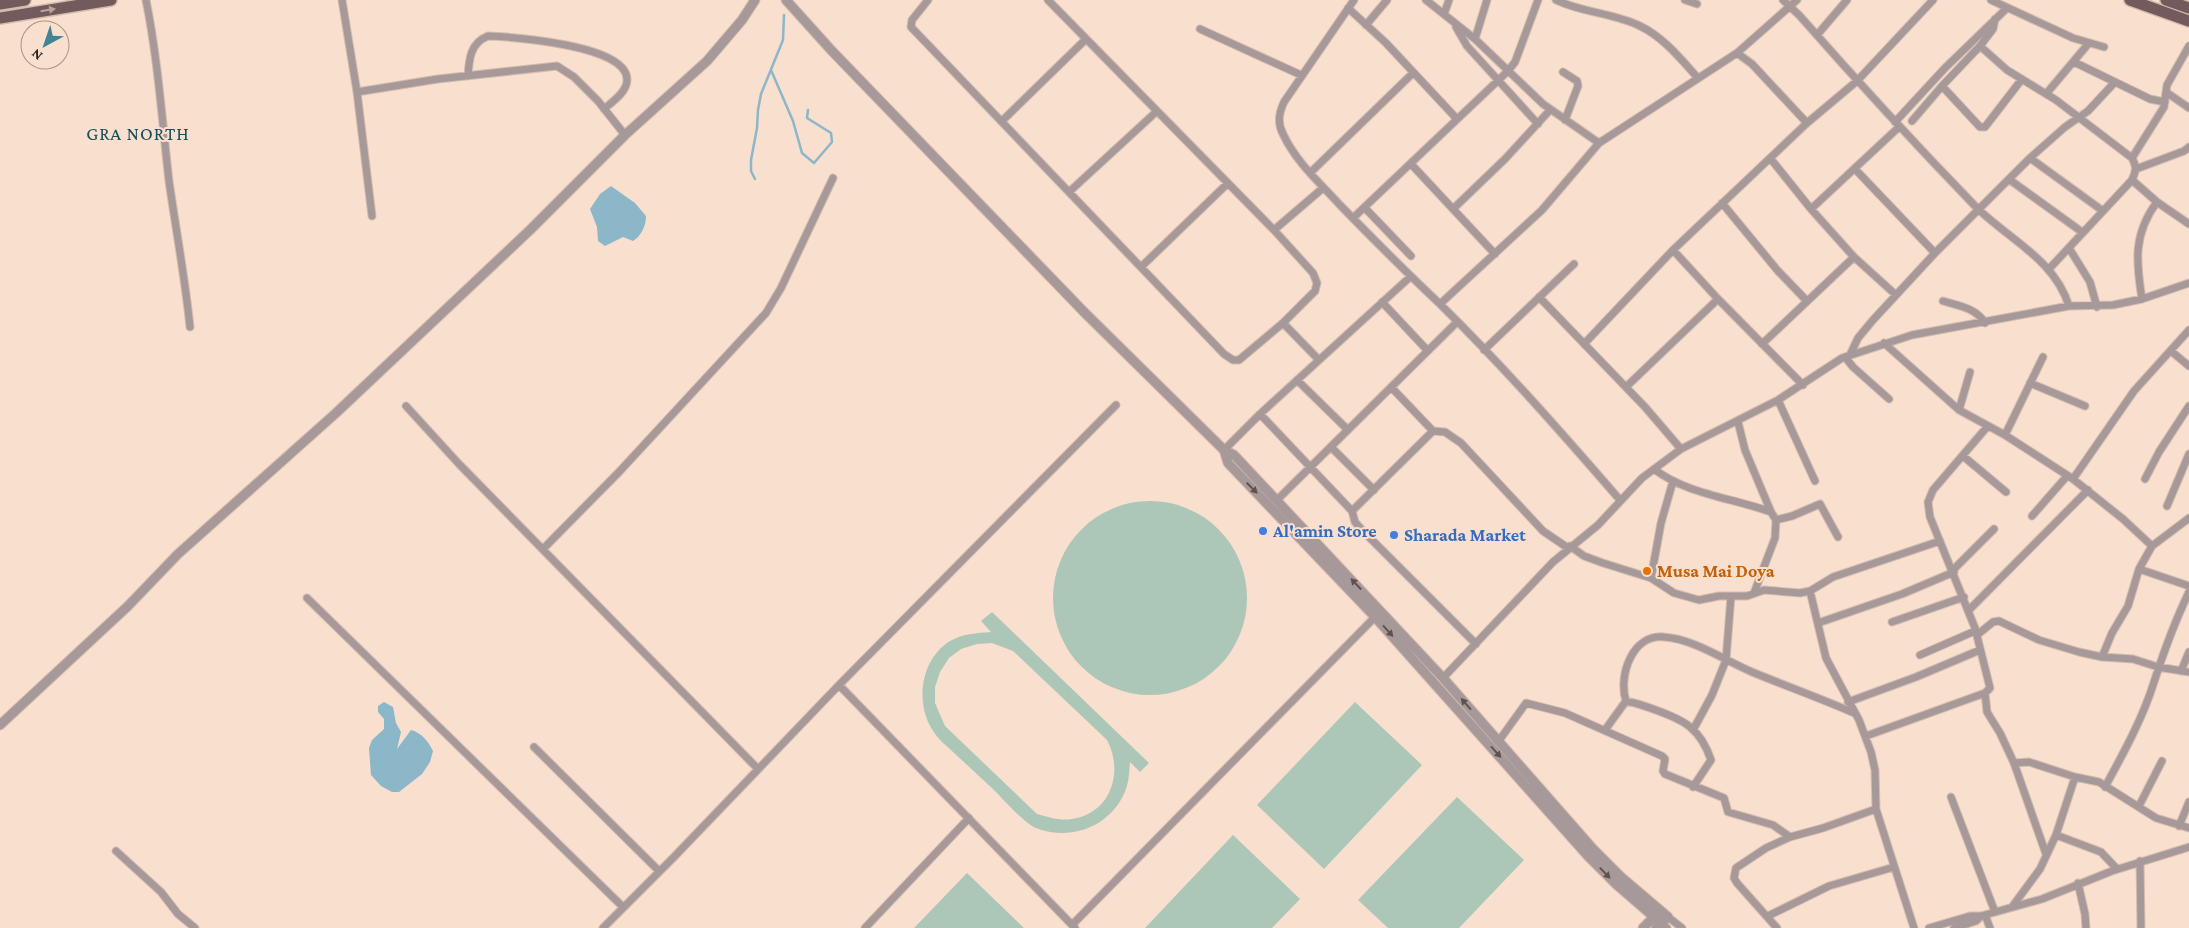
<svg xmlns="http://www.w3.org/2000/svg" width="2189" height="928" viewBox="0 0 2189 928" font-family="'Crimson Pro',serif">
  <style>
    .green { fill: #acc7b8; fill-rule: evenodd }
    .water { fill: #8bb7c9 }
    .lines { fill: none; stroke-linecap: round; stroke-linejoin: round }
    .stream { stroke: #8bb7c9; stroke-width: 2.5 }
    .minor-casing { stroke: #d4bdae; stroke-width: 9 }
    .tertiary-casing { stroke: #d4bdae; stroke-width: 11 }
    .primary-casing { stroke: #d4bdae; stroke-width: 14 }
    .minor { stroke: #a7999a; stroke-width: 7 }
    .tertiary { stroke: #a7999a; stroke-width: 9 }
    .primary { stroke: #735b5d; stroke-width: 11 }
    .oneway { fill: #bda49b }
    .oneway2 { fill: #5d524e }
    .shop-dot { fill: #3f7fe0; stroke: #f9dfce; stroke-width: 2 }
    .food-dot { fill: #e8710a; stroke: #f9dfce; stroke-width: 2 }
    .labels { text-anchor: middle; stroke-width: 4; stroke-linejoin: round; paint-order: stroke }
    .shop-label { font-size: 18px; font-weight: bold; fill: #366cbe; stroke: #f9dfce; text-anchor: start }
    .food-label { font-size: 18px; font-weight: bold; fill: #c56008; stroke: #f9dfce; text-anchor: start }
    .neighbourhood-label { font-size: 19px; letter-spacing: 1px; fill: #184f5c; stroke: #f9dfce }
  </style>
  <rect width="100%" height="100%" fill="#f9dfce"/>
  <path class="green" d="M1053 598a97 97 0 1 1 194 0a97 97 0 1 1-194 0Z
    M992 612 1149 763 1140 772 1130 762C1129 774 1129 785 1123 796 1107 828 1069 841 1036 828 1026 825 1003 799 994 790 980 777 966 764 952 751 947 746 940 741 936 735 914 708 919 660 950 641 962 634 977 633 991 632L981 621ZM992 643 1013 651 1107 740C1124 772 1111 813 1072 819 1059 821 1049 817 1037 814L945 726 935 703V687L940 672 949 658 961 649 977 644Z
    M1355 702 1422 765 1324 869 1257 805Z
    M1457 797 1524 860 1459 928H1388L1358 900Z
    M1233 835 1300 899 1272 928H1145Z
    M967 873 1024 928H914Z"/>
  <path class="water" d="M611 186 635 203 646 216C646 226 641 236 633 241L623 237 605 246 598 241 597 227 590 209 600 194Z
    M384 702 393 707 396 723 401 732 397 749 411 730C422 733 428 741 433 751L430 762 422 774 399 792H392L381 786 371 775 369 748 372 740 384 729V719L378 712V706Z"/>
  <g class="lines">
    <path class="stream" d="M771 70 793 121 802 153 814 163 832 142 831 133 807 118 808 110
      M755 179 751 171V160L757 128 758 110 761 94 783 40 784 15"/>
    <g class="minor-casing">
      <path id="minor" d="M146 0C158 60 162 120 169 181 176 230 185 278 190 327
        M342 0 357 92 372 216
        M928 0 912 20 911 27 1224 354 1233 360H1239L1283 323 1315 291 1317 283 1313 273 1274 230 1048 0
        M1354 0 1284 102C1279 113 1277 123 1283 134 1296 162 1320 183 1340 205 1373 239 1406 272 1440 304 1503 366 1562 433 1620 500
        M1426 0 1475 39 1543 104 1599 143
        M1556 0C1583 13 1614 13 1640 26 1663 37 1680 58 1697 77
        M1685 0 1697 4
        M1783 0 1799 15C1857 81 1916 145 1977 208 2010 240 2055 260 2069 306
        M1991 0 2073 38 2104 47
        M1348 8 1386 43 1457 119
        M1444 14 1449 0
        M1995 19 1993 29 1980 46 2007 70 2056 100 2132 158C2137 167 2136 171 2132 180L2049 269
        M1366 25 1387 0
        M1456 27 1467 46 1538 124
        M1200 29 1301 75
        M1817 35 1847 0
        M1475 39 1487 0
        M1980 46 1942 86 1980 127H1985L2022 79
        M1737 53 1752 64 1807 123
        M2074 62 2150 99 2165 102
        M1563 72 1577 81 1578 86 1565 120
        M468 76C469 60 470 43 488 36 513 37 628 45 627 80 627 92 612 102 604 109
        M357 92 438 79 557 66 574 77 598 101 625 135
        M2166 92 2189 108
        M2046 94 2089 43
        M1002 121 1086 39
        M1912 121 1942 86
        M1895 122 1945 68 2007 8
        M1770 158 1811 209 1854 257 1896 295
        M2030 158 2103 211
        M2132 158 2164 107 2167 85 2189 46
        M1411 164 1495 254
        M1855 169 1935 253
        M2136 169 2184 151 2189 147
        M1310 173 1413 73
        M2010 180 2082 232
        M2132 180 2157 202 2189 224
        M1069 192 1156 112
        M1722 203 1778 271 1806 300
        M1365 208 1411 256
        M1453 209 1505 159 1550 110
        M1811 209 1899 127
        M1353 218 1508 71 1515 62 1538 0
        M1274 230 1323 188
        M2069 248 2090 282 2097 307
        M1673 250 1718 299 1803 385
        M1141 267 1227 184
        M1539 297 1645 407 1681 449
        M2142 299C2136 262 2133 234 2157 202
        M1943 301C1959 306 1976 308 1985 323
        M1382 302 1427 350
        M1440 304 1542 210 1599 143 1737 53 1797 0
        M1283 323 1319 360
        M1884 343 1959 410 2005 435 2073 479 2123 519 2152 546
        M1584 344 1673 250 1807 123 1857 81 1933 0
        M1762 344 1854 257
        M1484 350 1574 264
        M2171 351 2189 366
        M1850 355 1858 338 1873 320 1935 253 2030 158 2065 127 2088 111 2115 82
        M1845 357 1853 367 1889 399
        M1297 380 1348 430
        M2030 383 2085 406
        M1391 387 1433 431
        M1626 387 1718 299
        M1778 400 1815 481
        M406 406 459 464 758 769
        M1959 410 1970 372
        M1260 414 1352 511 1355 522 1363 531 1476 644
        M1738 422 1745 450 1771 512
        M2005 435 2043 357
        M1331 447 1374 490
        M1224 450 1260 414 1410 277
        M1963 456 2006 492
        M1654 469C1686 494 1733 498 1771 512L1776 520 1792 516 1820 504 1838 537
        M2073 479 2134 391 2189 330
        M2145 479 2159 452 2189 406
        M1277 500 1457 322
        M2167 506 2189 454
        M1352 511 1433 431 1445 432 1461 443 1543 531 1568 548
        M2032 516 2067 476
        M1570 546 1584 556 1603 563 1651 578 1674 593 1699 600 1719 596H1747L1764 590 1800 593 1810 591 1833 577 1940 541
        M543 549 619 472 766 313 781 288 833 178
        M2139 569 2189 586
        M1953 570 1994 529
        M1651 578 1661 523 1673 481
        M1810 591 1826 658 1859 720 1871 752 1875 770 1876 809 1914 928
        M1754 593 1775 538 1776 520
        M307 598 623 907
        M1968 611 2088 490
        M1892 622 1964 597
        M1818 623 1902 594 1954 572
        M1977 635 1993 622 1999 621 2039 640 2079 652 2102 657 2133 659 2158 667 2189 672
        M1920 655 1975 631
        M2102 657 2112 633 2128 606 2139 569 2152 546 2189 518
        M2181 671 2189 652
        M1443 678 1553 562 1598 525 1642 478 1681 449 1778 400 1842 358 1912 335 2069 306 2113 305 2142 299 2189 283
        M839 685 1075 928
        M1985 693 1987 712 2000 733 2014 763 2046 854
        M1626 701C1618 676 1632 634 1664 637 1694 639 1724 660 1752 672 1786 686 1820 698 1854 713
        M1848 702 1916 677 1980 650
        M1605 730 1626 701C1641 704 1679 717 1690 727 1700 735 1707 748 1711 760L1693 787
        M1693 730 1712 695 1726 660 1731 596
        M1866 736 1985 693 1990 688 1975 628 1930 517 1928 502 1933 490 1987 427
        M1498 742 1526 703 1565 713 1662 756 1665 759 1663 771 1665 774 1724 798 1728 812 1773 825 1790 837
        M534 747 659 871
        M2014 763 2029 762 2075 777 2099 782 2156 818 2189 828
        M2105 787C2123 754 2143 718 2154 682 2164 651 2175 621 2189 592
        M1951 797 1995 912
        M2139 806 2162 761
        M2179 826 2189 802
        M2056 835 2101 852 2117 869
        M116 851 161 892 178 914 195 928
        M2140 861 2141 928
        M2078 883 2085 914 2086 928
        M2012 907 2040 869 2056 835 2075 777
        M1985 915 1990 928
        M1768 916 1829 886 1894 867
        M1668 917 1682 928
        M1661 923 1667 928
        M1072 925 1375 617
        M603 928 673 858 839 685 1116 405
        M865 928 969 818
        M1777 928 1737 883 1734 878 1736 868 1766 848 1790 837 1823 828 1876 809
        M1929 928 1970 916H1981L2042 899 2112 871 2189 847
        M1954 928 1976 921 1981 916"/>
    </g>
    <g class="tertiary-casing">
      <path id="tertiary" d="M786 0 832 51 1085 313 1224 450 1234 455 1443 678 1593 849 1621 877 1668 917 1656 928
        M1224 450 1228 463 1375 617 1588 856 1616 884 1661 923
        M0 725 128 606 178 554 336 413 530 230 625 135 707 61 742 20 755 0
        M1643 928 1657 914"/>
    </g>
    <g class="primary-casing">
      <path id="primary" d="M2130 0 2189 21
        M2166 0 2189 8
        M0 4 25 0
        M0 18 111 0"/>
    </g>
    <use href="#minor" class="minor"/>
    <use href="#tertiary" class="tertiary"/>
    <use href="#primary" class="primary"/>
  </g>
  <defs><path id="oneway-solid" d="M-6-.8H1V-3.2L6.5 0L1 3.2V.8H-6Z" transform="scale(1.25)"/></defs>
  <use class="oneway" href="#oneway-solid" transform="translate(48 10) rotate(-9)"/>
  <g class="oneway2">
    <use href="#oneway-solid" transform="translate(1252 488) rotate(45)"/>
    <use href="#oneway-solid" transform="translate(1356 584) rotate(-133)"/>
    <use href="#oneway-solid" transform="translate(1388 631) rotate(48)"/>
    <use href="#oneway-solid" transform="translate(1466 704) rotate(-131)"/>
    <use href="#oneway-solid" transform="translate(1496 752) rotate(48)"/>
    <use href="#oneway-solid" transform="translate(1605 873) rotate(46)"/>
  </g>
  <g class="shop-dot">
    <circle cx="1263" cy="531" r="5"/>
    <circle cx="1394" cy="535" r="5"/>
  </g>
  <circle class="food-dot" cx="1647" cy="571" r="5"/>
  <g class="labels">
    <g class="shop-label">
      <text x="1273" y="537">Al'amin Store</text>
      <text x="1404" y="541">Sharada Market</text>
    </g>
    <g class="food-label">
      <text x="1657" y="577">Musa Mai Doya</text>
    </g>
    <g class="neighbourhood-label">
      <text x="138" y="140">GRA NORTH</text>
    </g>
  </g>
  <g transform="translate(45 45) rotate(220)"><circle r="24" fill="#f9dfce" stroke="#a79487"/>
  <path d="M0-4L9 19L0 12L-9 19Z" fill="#428496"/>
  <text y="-8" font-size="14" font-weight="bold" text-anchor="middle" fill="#2c231c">N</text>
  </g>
</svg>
